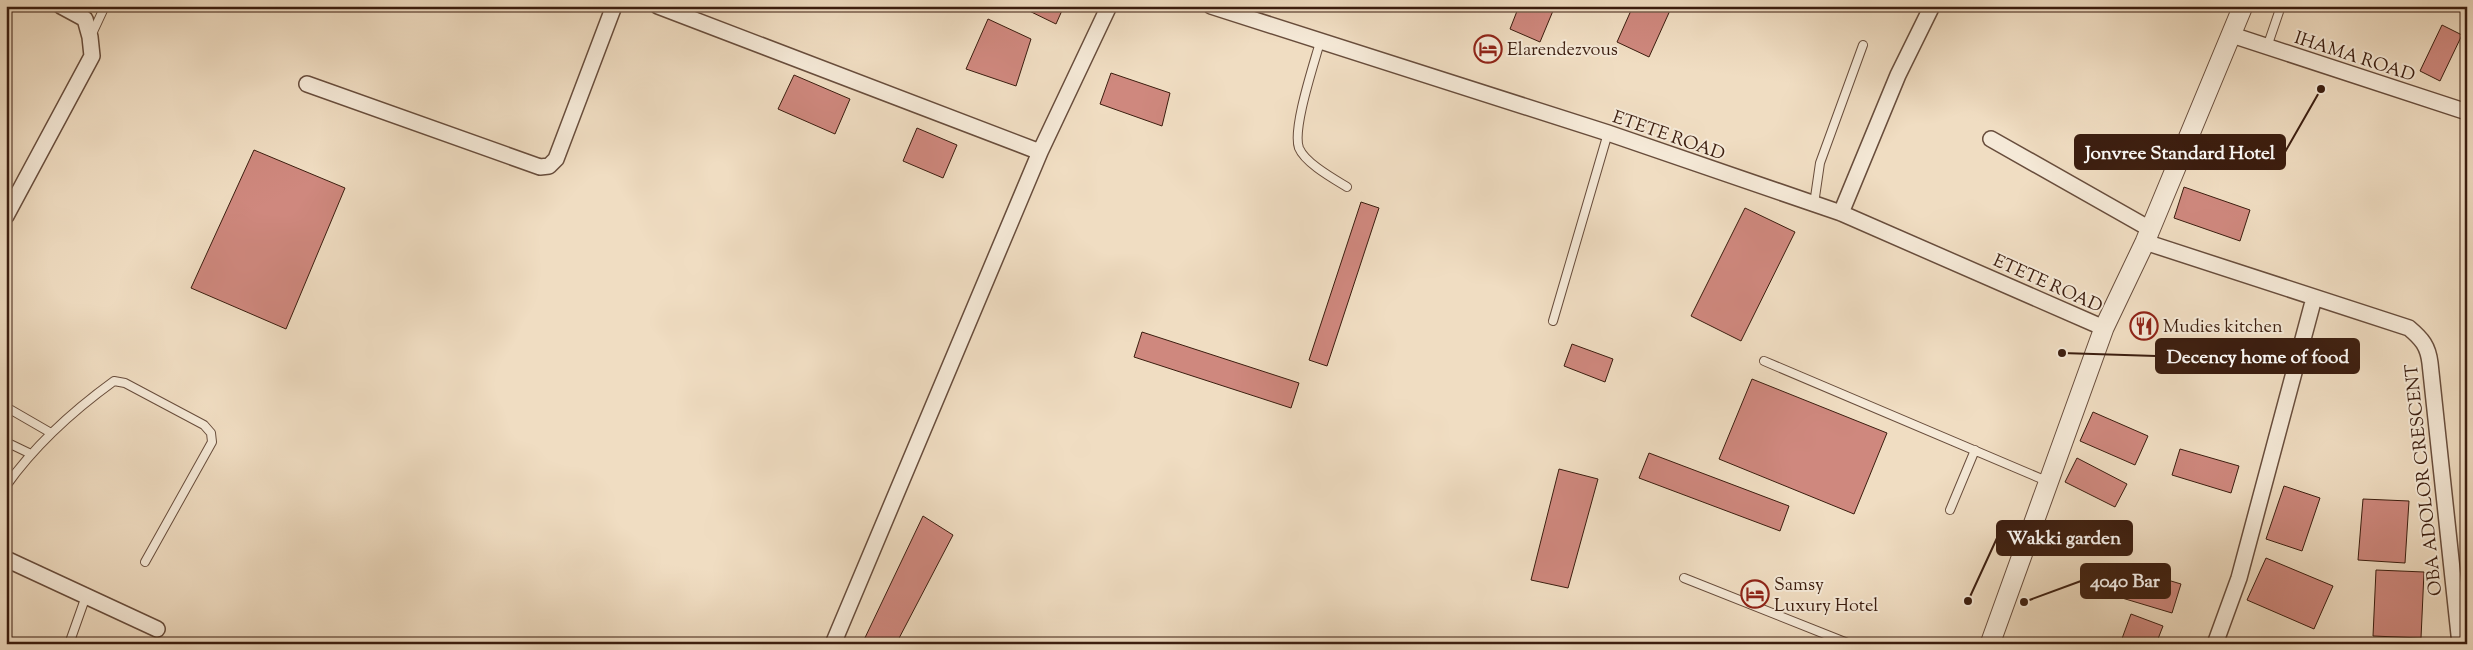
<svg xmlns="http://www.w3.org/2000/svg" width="2473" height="650" viewBox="0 0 2473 650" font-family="'Sorts Mill Goudy',serif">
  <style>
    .building { fill: #cf887e; stroke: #3b1d0f }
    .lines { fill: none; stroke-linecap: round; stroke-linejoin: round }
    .service-casing { stroke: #684d3c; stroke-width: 10 }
    .minor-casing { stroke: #684d3c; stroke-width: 18 }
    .tertiary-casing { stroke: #684d3c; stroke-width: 21 }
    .service { stroke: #f5e9d7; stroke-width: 8 }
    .minor { stroke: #f5e9d7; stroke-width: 15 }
    .tertiary { stroke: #f5e9d7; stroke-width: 19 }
    .labels { text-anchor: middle; stroke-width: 4; stroke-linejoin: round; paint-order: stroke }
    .poi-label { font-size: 18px; fill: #3b1d0f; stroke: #f5e9d7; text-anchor: start }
    .street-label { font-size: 18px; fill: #3b1d0f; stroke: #f5e9d7 }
    .leader { fill: none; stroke: #3b1d0f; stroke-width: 2 }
    .callout-dot { fill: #3b1d0f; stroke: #f5e9d7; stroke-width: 2 }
    .callout { fill: #3b1d0f; stroke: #3b1d0f; stroke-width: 2 }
    .callout-label { font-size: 19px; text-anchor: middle; font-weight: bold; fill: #fff }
  </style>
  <rect width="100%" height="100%" fill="#f0ddc2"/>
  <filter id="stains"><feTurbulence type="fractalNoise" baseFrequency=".004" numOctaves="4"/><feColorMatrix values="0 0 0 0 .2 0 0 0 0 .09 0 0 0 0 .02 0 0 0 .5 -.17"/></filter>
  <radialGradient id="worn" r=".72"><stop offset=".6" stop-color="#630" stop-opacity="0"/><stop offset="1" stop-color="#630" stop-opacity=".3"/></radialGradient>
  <path class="building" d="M1019 6H1064L1056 24Z
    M1519 6H1555L1540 42 1510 29Z
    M1633 6H1672L1649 57 1617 42Z
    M988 19 1031 39 1016 86 966 69Z
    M2442 25 2462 35 2440 81 2420 71Z
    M1111 73 1170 93 1162 126 1100 104Z
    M794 75 850 99 835 134 778 109Z
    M917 128 957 145 943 178 903 161Z
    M254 150 345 188 286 329 191 288Z
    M2184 187 2250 210 2240 241 2174 218Z
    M1361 202 1379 208 1327 366 1309 360Z
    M1745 208 1795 232 1741 341 1691 316Z
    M1142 332 1299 383 1291 408 1134 357Z
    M1572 344 1613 359 1605 382 1564 366Z
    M1752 379 1887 433 1854 514 1719 459Z
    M2093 412 2148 436 2135 465 2080 441Z
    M2180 449 2239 466 2231 493 2172 475Z
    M1649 453 1789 506 1780 531 1639 478Z
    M2077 458 2127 484 2115 507 2065 482Z
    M1559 469 1598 479 1568 588 1531 580Z
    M2284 486 2320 498 2302 551 2266 539Z
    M2363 499 2409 501 2405 563 2358 560Z
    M923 516 953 535 896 644H862Z
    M2266 558 2333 586 2314 629 2247 600Z
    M2131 569 2181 584 2172 613 2122 598Z
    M2376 570 2424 572 2421 638 2373 636Z
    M2131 614 2163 626 2156 644H2120Z"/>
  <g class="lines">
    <g class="service-casing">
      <path id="service" d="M91 36 105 6
        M1320 42C1314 64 1292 129 1299 148 1305 163 1334 179 1347 187
        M2267 47 2281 6
        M1814 204 1820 163 1863 45
        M1553 321 1608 133
        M1764 361 2049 482
        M6 407 51 433
        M6 442 31 454
        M6 486C35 445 74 410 114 381L125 383 204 425 211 433 212 442 145 562
        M1950 510 1975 450
        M1684 578 1850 644
        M69 644 86 596"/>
    </g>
    <g class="minor-casing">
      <path id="minor" d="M658 6 1040 152
        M1211 6 1608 133 1841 213 2104 328
        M2232 35 2467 112
        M307 84 540 167 549 166 556 159 614 6
        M1991 139 2150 229
        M1841 213 1898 75 1932 6
        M6 216 92 56 90 37 85 19 61 6
        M2145 242 2409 328C2422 339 2428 346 2430 363L2460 644
        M6 559 157 629
        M833 644 1040 152 1109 6
        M2215 644 2239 578 2314 298"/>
    </g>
    <g class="tertiary-casing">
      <path id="tertiary" d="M1990 644 2104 328 2145 242 2243 6"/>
    </g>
    <use href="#service" class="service"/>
    <use href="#minor" class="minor"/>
    <use href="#tertiary" class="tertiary"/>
  </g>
  <defs>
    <g id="hotel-ring" transform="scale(1.4375)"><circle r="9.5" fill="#f5e9d7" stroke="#8f2418" stroke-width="1.5"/><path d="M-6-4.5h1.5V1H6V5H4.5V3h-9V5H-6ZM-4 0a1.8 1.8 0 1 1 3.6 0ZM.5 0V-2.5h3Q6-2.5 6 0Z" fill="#8f2418"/></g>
    <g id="restaurant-ring" transform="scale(1.4375)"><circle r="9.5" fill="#f5e9d7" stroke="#8f2418" stroke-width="1.5"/><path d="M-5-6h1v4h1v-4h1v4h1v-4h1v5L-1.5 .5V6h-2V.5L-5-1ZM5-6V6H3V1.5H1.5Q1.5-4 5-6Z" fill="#8f2418"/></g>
  </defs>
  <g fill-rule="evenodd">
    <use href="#hotel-ring" x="1488" y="49"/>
    <use href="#restaurant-ring" x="2144" y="326"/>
    <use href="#hotel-ring" x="1755" y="594"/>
  </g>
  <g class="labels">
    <g class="poi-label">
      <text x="1507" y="55">Elarendezvous</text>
      <text x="2163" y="332">Mudies kitchen</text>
      <text x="1774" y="590">Samsy<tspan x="1774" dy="21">Luxury Hotel</tspan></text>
    </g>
    <g class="street-label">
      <text transform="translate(2355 56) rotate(18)" y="6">IHAMA ROAD</text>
      <text transform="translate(1669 135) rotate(19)" y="6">ETETE ROAD</text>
      <text transform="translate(2048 283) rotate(24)" y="6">ETETE ROAD</text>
      <text transform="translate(2423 480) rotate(-96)" y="6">OBA ADOLOR CRESCENT</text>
    </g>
  </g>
  <path class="leader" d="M2321 89L2285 152M2062 353L2156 356M1968 601L1997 538M2024 602L2081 581"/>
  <g class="callout-dot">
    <circle cx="2321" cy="89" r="5"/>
    <circle cx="2062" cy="353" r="5"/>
    <circle cx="1968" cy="601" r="5"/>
    <circle cx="2024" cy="602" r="5"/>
  </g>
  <g class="callout">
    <rect x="2075" y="135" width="210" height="34" rx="5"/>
    <rect x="2156" y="339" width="203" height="34" rx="5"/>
    <rect x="1997" y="521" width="135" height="34" rx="5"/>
    <rect x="2081" y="564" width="89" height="34" rx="5"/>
  </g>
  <g class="callout-label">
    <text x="2180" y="159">Jonvree Standard Hotel</text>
    <text x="2258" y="363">Decency home of food</text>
    <text x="2064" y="544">Wakki garden</text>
    <text x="2125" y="587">4040 Bar</text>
  </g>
  <rect width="2473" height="650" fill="none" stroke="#f0ddc2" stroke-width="25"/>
  <rect x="8" y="8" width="2458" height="635" fill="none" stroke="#3b1d0f" stroke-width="2.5"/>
  <rect x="12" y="12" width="2448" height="625" fill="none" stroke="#3b1d0f"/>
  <rect width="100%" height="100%" filter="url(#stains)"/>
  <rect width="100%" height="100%" fill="url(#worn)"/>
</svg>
